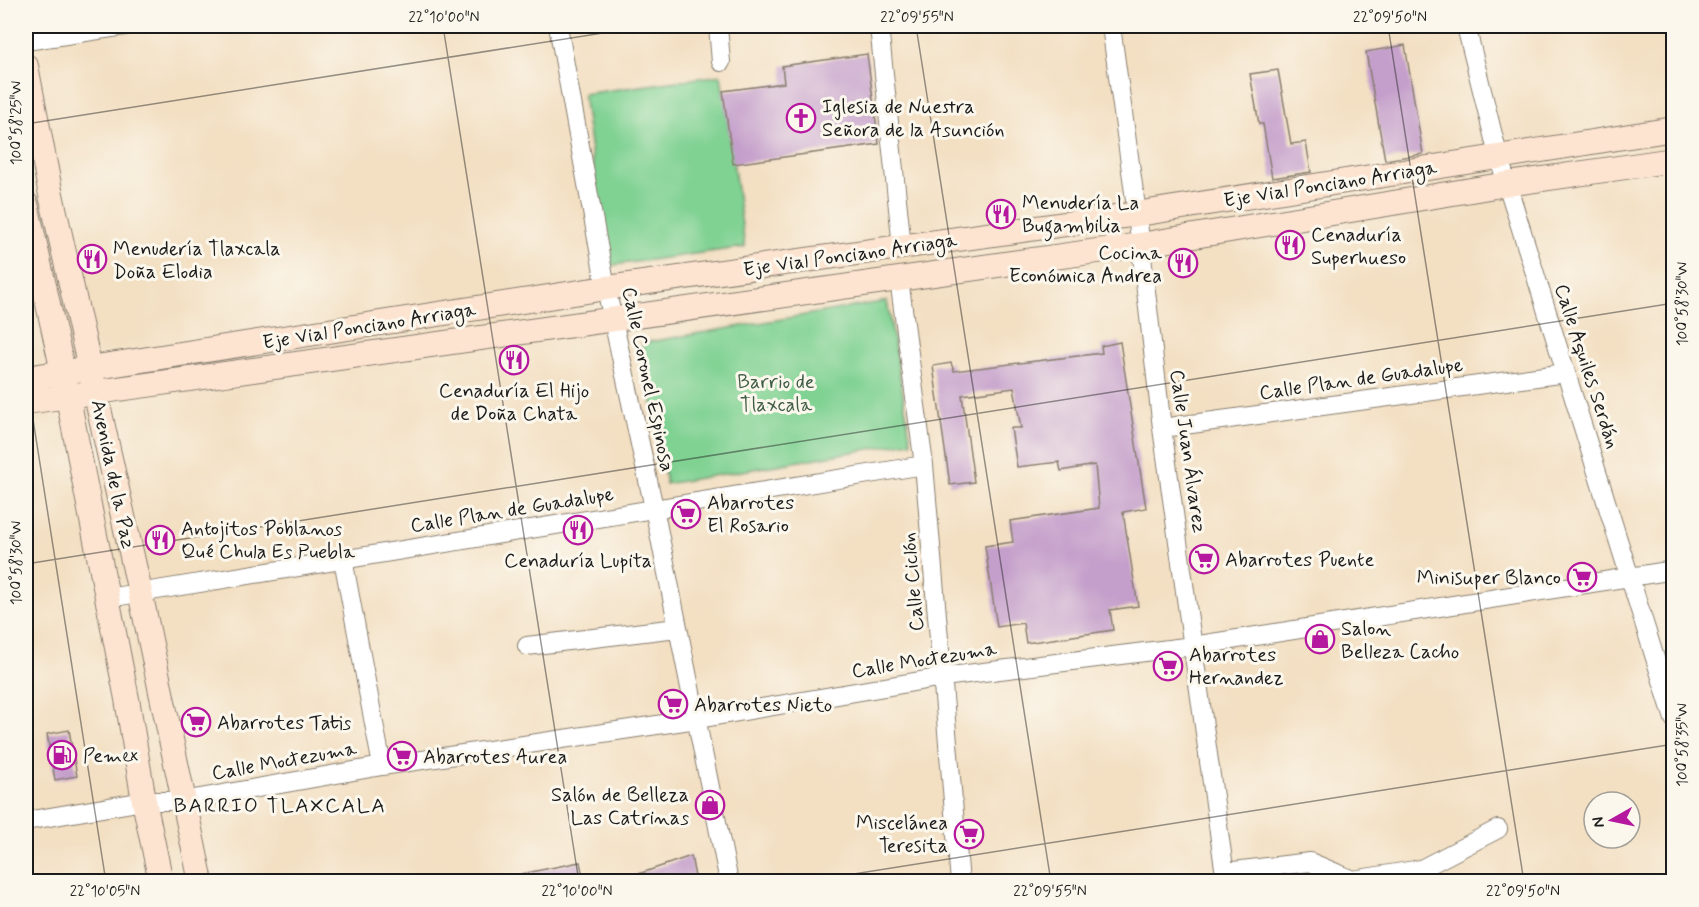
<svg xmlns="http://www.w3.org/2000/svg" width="1699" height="907" viewBox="0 0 1699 907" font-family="Mynerve,sans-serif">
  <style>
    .green { fill: #80d293; stroke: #4e7758; stroke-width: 1.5 }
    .building { fill: #c49fcb }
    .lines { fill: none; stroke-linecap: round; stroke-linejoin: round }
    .street-casing { stroke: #887e6f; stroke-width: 20 }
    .secondary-casing { stroke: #887e6f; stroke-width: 26 }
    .street { stroke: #fff; stroke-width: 18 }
    .secondary { stroke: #fde4d1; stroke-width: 24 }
    .ticks { fill: none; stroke: #1c1c1c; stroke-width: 1.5; stroke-opacity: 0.45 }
    .labels { text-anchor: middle; stroke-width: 6; stroke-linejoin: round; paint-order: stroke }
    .poi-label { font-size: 20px; fill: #1c1c1c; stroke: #fbf7ec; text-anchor: start }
    .street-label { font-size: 20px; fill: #1c1c1c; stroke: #fbf7ec }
    .park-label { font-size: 20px; fill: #3f5c46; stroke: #fbf7ec }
    .neighbourhood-label { font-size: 21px; letter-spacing: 1.5px; fill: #1c1c1c; stroke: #fbf7ec }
    .neatline { fill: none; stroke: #1c1c1c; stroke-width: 2 }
    .ticks-label { font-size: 15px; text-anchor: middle; fill: #1c1c1c }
  </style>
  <rect width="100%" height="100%" fill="#fbf7ec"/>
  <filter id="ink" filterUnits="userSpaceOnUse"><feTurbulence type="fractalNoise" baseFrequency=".0167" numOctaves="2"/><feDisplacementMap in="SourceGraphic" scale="12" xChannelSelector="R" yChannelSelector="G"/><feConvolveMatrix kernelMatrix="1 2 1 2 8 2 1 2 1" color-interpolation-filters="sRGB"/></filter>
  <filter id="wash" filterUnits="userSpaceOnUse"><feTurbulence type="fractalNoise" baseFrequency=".008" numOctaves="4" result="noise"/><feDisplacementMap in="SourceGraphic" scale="24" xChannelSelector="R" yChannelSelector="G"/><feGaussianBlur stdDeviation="1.35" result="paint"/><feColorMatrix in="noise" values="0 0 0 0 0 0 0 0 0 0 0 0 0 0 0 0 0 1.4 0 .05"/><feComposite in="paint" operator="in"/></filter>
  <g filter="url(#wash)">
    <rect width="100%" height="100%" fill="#f3dfc2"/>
    <path class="green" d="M721 75 745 247 607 266 583 94Z
      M887 301 911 442 666 484 642 343Z"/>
    <g id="blocks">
      <path class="building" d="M1405 45 1423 154 1385 160 1366 52Z
        M867 54 879 144 733 164 723 91 784 83 782 66Z
        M1278 70 1291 144 1306 142 1311 172 1272 178 1263 124H1259L1250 74Z
        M1120 342 1146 508 1123 512 1138 606 1110 610 1113 630 1026 643 1023 623 997 627 985 546 1013 542 1010 521 1099 508 1095 465 1061 471 1059 462 1017 467 1011 428H1021L1014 388 962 395 974 482 950 485 933 366 951 363 954 371 1102 353 1101 346Z
        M69 730 77 776 55 780 47 734Z
        M691 856 696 882H625L624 879Z
        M580 862 584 882H521V874Z"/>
    </g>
  </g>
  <g filter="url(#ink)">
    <use href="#blocks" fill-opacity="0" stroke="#887e6f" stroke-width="1.5"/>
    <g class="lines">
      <g class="street-casing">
        <path id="street" d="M558 26 606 288 654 508 729 882
          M718 26 721 62
          M879 26 902 247
          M1111 26 1137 214 1162 428 1226 882
          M1466 26 1498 155 1674 719
          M26 41 125 26
          M899 279 924 465 960 882
          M1162 428 1566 373
          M343 559 382 766
          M108 598 924 465
          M527 646 677 628
          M26 821 144 801H183L382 766 697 719 943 677 1193 646 1674 570
          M1225 872 1310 862 1353 880 1421 869 1498 829"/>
      </g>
      <g class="secondary-casing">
        <path id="secondary" d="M26 66 50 190 140 592 201 882
          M26 204 63 372 127 699 144 801 161 882
          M26 378 606 288 1137 214 1674 129
          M26 402 1140 245 1507 184 1674 160"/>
      </g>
      <use href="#street" class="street"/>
      <use href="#secondary" class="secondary"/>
    </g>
  </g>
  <path class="ticks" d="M443 26 579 882M916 26 1051 882M1388 26 1524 882M26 124 647 26M26 375 106 882M26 564 1674 303M803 882 1674 744"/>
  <defs>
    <g id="church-ring" transform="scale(1.5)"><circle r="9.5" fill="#fbf7ec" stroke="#b5179e" stroke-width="1.5"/><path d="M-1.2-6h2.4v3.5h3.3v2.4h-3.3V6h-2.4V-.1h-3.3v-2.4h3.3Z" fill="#b5179e"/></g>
    <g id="restaurant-ring" transform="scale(1.5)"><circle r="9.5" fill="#fbf7ec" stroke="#b5179e" stroke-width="1.5"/><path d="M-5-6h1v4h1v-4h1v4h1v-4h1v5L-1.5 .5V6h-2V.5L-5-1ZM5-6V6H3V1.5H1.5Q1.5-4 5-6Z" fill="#b5179e"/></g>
    <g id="supermarket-ring" transform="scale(1.5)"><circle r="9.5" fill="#fbf7ec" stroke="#b5179e" stroke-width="1.5"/><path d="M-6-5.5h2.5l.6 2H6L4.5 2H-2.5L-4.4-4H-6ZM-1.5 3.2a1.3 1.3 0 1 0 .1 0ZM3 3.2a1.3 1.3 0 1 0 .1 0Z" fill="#b5179e"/></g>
    <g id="shop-ring" transform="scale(1.5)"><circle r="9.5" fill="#fbf7ec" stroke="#b5179e" stroke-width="1.5"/><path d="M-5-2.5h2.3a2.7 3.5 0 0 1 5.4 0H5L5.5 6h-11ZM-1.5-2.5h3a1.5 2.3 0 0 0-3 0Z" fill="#b5179e"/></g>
    <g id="fuel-ring" transform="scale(1.5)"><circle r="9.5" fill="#fbf7ec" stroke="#b5179e" stroke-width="1.5"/><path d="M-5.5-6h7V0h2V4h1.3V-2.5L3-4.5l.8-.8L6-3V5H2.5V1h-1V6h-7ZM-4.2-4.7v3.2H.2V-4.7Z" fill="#b5179e"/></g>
  </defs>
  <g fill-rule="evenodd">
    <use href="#church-ring" x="801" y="118"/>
    <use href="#restaurant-ring" x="1001" y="214"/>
    <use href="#restaurant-ring" x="1290" y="245"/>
    <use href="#restaurant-ring" x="92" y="259"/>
    <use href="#restaurant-ring" x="1183" y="263"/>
    <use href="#restaurant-ring" x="514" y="360"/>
    <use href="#supermarket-ring" x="686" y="514"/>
    <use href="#restaurant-ring" x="578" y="530"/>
    <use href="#restaurant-ring" x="160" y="540"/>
    <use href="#supermarket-ring" x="1204" y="559"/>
    <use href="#supermarket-ring" x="1582" y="577"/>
    <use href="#shop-ring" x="1320" y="639"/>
    <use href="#supermarket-ring" x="1168" y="666"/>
    <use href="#supermarket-ring" x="673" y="704"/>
    <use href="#supermarket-ring" x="196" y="722"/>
    <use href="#fuel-ring" x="62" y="755"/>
    <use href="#supermarket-ring" x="402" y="756"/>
    <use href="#shop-ring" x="710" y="805"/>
    <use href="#supermarket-ring" x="969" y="834"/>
  </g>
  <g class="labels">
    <g class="poi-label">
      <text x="822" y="113">Iglesia de Nuestra<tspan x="822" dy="23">Señora de la Asunción</tspan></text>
      <text x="1022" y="209">Menudería La<tspan x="1022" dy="23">Bugambilia</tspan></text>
      <text x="1311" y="241">Cenaduría<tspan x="1311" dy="23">Superhueso</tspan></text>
      <text x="113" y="255">Menudería Tlaxcala<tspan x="113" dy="23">Doña Elodia</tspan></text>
      <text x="1162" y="259" text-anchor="end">Cocina<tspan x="1162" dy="23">Económica Andrea</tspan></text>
      <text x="514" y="397" text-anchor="middle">Cenaduría El Hijo<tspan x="514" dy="23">de Doña Chata</tspan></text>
      <text x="707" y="509">Abarrotes<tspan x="707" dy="23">El Rosario</tspan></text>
      <text x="181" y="535">Antojitos Poblanos<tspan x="181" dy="23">Qué Chula Es Puebla</tspan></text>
      <text x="1225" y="566">Abarrotes Puente</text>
      <text x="578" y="567" text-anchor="middle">Cenaduría Lupita</text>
      <text x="1561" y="584" text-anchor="end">Minisuper Blanco</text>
      <text x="1341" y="635">Salon<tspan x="1341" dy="23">Belleza Cacho</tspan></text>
      <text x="1189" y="661">Abarrotes<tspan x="1189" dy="23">Hernandez</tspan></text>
      <text x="694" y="711">Abarrotes Nieto</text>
      <text x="217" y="729">Abarrotes Tatis</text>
      <text x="83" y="762">Pemex</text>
      <text x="423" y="763">Abarrotes Aurea</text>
      <text x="689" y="801" text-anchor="end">Salón de Belleza<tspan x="689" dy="23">Las Catrinas</tspan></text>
      <text x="948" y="829" text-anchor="end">Miscelánea<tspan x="948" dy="23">Teresita</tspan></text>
    </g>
    <g class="street-label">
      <text transform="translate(1330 183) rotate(-9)" y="7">Eje Vial Ponciano Arriaga</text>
      <text transform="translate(850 254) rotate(-8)" y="7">Eje Vial Ponciano Arriaga</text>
      <text transform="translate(369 325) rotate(-9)" y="7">Eje Vial Ponciano Arriaga</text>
      <text transform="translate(1588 366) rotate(72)" y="7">Calle Aquiles Serdán</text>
      <text transform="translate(1361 378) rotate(-8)" y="7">Calle Plan de Guadalupe</text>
      <text transform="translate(649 379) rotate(78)" y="7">Calle Coronel Espinosa</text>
      <text transform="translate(1189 451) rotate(82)" y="7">Calle Juan Álvarez</text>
      <text transform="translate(114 474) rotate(78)" y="7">Avenida de la Paz</text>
      <text transform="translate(512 509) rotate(-9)" y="7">Calle Plan de Guadalupe</text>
      <text transform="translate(912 582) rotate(-95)" y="7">Calle Ciclón</text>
      <text transform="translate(924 659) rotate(-9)" y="7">Calle Moctezuma</text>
      <text transform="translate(284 760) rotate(-10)" y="7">Calle Moctezuma</text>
    </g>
    <g class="park-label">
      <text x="776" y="388">Barrio de<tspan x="776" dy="23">Tlaxcala</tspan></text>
    </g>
    <g class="neighbourhood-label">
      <text x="280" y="812">BARRIO TLAXCALA</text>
    </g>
  </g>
  <rect width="1699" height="907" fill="none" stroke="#fbf7ec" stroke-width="66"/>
  <g transform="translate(1612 820) rotate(261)"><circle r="28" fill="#fbf7ec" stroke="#a29f99" stroke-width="1.5"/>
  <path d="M0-4.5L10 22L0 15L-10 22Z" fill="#b5179e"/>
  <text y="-9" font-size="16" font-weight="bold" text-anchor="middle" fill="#1c1c1c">N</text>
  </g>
  <rect x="33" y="33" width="1633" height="841" class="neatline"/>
  <g class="ticks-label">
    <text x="444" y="22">22°10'00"N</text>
    <text x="917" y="22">22°09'55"N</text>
    <text x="1390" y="22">22°09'50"N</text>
    <text transform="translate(16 123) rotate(-90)" y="5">100°58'25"W</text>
    <text transform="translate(1682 304) rotate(-90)" y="5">100°58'30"W</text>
    <text transform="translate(16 563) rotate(-90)" y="5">100°58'30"W</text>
    <text transform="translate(1682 745) rotate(-90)" y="5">100°58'35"W</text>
    <text x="105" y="896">22°10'05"N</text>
    <text x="577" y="896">22°10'00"N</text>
    <text x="1050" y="896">22°09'55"N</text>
    <text x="1523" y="896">22°09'50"N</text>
  </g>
</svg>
